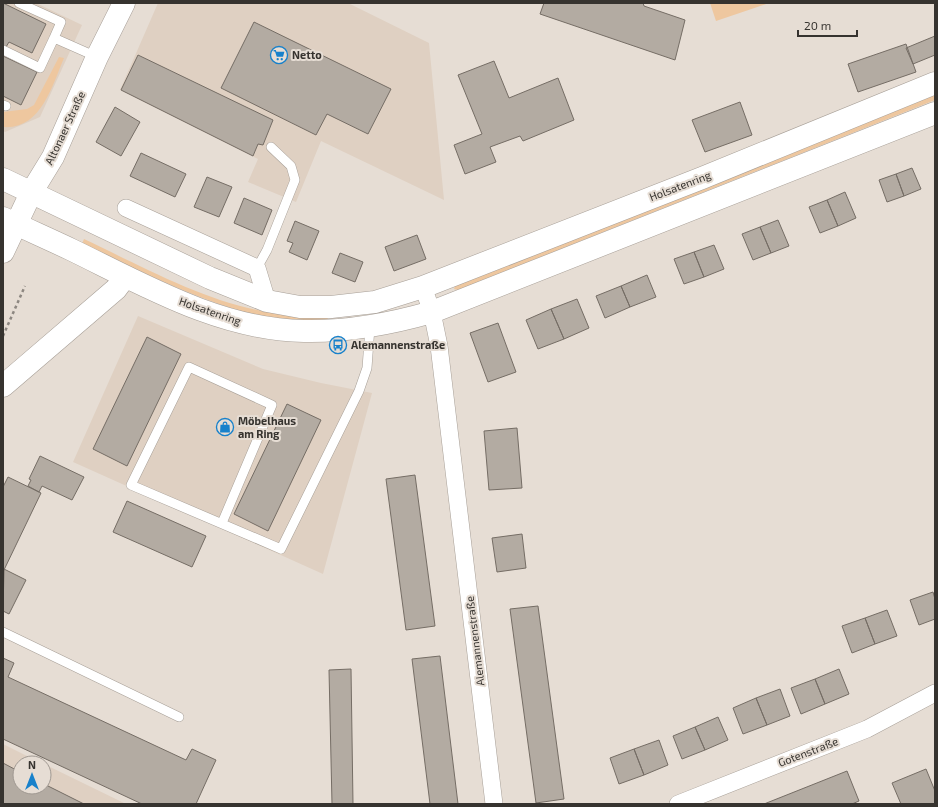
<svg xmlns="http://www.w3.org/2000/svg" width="938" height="807" viewBox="0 0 938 807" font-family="'Exo 2',sans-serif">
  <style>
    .built { fill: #dfd0c2 }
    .green { fill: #eec79f }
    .building { fill: #b3aba2; stroke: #756d65 }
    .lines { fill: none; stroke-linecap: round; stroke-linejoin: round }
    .lane-casing { stroke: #a79f97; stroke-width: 10 }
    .street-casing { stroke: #a79f97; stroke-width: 18 }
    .secondary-casing { stroke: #a79f97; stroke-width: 23 }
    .path { stroke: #8d8781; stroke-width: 2.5; stroke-dasharray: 3 3; stroke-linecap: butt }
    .lane { stroke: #fff; stroke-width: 9 }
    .street { stroke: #fff; stroke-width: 17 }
    .secondary { stroke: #fff; stroke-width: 22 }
    .labels { text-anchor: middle; stroke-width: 4; stroke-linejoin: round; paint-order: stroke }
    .poi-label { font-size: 11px; font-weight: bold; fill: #36332f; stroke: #e6ddd4; text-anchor: start }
    .street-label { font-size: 11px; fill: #36332f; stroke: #e6ddd4 }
  </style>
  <rect width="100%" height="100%" fill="#e6ddd4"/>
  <path class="built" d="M3 3H36L82 25 40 117 5 132 3 131Z
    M158 3H348L429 43 444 200 321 141 296 202 248 182 258 159 120 90Z
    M138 316 263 369 321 383 372 393 323 574 73 462Z
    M3 744 41 763H20V787H44V764L126 804H3Z"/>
  <path class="green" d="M710 3H769L716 21Z
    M59 57 64 58C52 86 41 130 3 127V112L27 109 34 105Z
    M935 95V100L458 290 454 289 455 286Z
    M84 239C139 265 204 301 263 311 284 315 306 316 327 317L328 319 326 321C304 320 280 321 259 316 197 301 139 270 82 244Z"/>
  <path class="building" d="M3 3 46 24 32 53 9 42 6 47 3 46Z
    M544 3H643L644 6 685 20 675 60 540 14Z
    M254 22 391 89 368 134 327 114 316 135 221 88Z
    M935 36V55L913 64 906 48Z
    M906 44 916 72 858 92 848 64Z
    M138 55 273 120 263 145 258 144 253 156 121 90Z
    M3 56 37 72 21 105 3 96Z
    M494 61 509 98 558 78 574 120 523 141 520 136 490 147 496 162 465 174 454 145 482 134 458 75Z
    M740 102 752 135 705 152 692 120Z
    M115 107 140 122 121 156 96 142Z
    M141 153 186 174 175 197 130 176Z
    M912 168 921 189 904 196 896 174Z
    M896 174 904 196 887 202 879 180Z
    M207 177 232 187 219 217 194 207Z
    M845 192 856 218 838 226 827 200Z
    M244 198 272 210 262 235 234 223Z
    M827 200 838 226 820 233 809 207Z
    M778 220 789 246 771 253 760 227Z
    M295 221 319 231 307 260 289 252 293 243 287 241Z
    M760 227 771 253 753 260 742 234Z
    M417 235 426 259 394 271 385 247Z
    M714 245 724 269 704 277 694 252Z
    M694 252 704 277 684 284 674 259Z
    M340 253 363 262 355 282 332 273Z
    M647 275 656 297 630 307 621 286Z
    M621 286 630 307 605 318 596 296Z
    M577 299 589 328 564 339 551 309Z
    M551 309 564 339 538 349 526 320Z
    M498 323 516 372 488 382 470 333Z
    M147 337 181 354 127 466 93 449Z
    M287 404 321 420 268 531 234 514Z
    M517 428 522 488 489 490 484 431Z
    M40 456 84 477 72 500 42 486 39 492 28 486 31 480 29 479Z
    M415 475 435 626 406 630 386 479Z
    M8 477 41 493 3 572V487Z
    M127 501 206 536 192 567 113 532Z
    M522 534 526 568 497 572 492 538Z
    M4 569 26 580 9 614 3 611Z
    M933 592 935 599V619L919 625 910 600Z
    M538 606 564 799 536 803 510 609Z
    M887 610 897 636 875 644 865 618Z
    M865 618 875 644 852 653 842 626Z
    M440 656 458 804H430L412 659Z
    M3 658 14 663 8 677 186 760 192 749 216 760 196 804H142L3 739Z
    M351 669 353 804H332L329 670Z
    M839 669 849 694 825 704 815 679Z
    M815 679 825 704 801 714 791 688Z
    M780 689 790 716 767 725 756 698Z
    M756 698 767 725 743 734 733 708Z
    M718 717 728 740 705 750 695 727Z
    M695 727 705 750 682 759 673 736Z
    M659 740 668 765 644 775 634 749Z
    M634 749 644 775 619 784 610 758Z
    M3 763 20 772V787H44V784L84 804H3Z
    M926 769 935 791V804H901L892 783Z
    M847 771 859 801 852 804H764Z"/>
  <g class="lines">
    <g class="lane-casing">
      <path id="lane" d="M19 3 61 22 54 38
        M3 50 40 68 54 38 97 57
        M3 105 6 106
        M257 268 267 250 295 180 291 166 271 147
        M222 523 272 405 189 367 131 485 281 549 359 391 367 368 370 327
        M3 632 179 717"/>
    </g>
    <g class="street-casing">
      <path id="street" d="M126 208 257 268 267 301
        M423 287 432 312 439 346 494 804
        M678 804 867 729 935 693"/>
    </g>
    <g class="secondary-casing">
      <path id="secondary" d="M3 179 210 278 267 301 300 307H331L375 302 423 287 702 178 935 83
        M3 218C26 229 49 239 72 250 144 285 221 330 304 331 348 332 390 324 432 312L935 113
        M3 252 31 193 53 157 97 57 124 3
        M3 386 116 289 125 277"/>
    </g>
    <path class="path" d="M3 336 25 286"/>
    <use href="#lane" class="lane"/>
    <use href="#street" class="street"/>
    <use href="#secondary" class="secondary"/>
  </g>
  <defs>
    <g id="supermarket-ring" transform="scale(0.9)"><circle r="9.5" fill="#e6ddd4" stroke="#1781cb" stroke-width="1.5"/><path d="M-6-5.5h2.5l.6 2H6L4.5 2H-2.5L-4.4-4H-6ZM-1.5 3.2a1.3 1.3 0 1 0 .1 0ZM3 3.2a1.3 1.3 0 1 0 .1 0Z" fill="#1781cb"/></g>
    <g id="bus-ring" transform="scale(0.9)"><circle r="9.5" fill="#e6ddd4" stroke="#1781cb" stroke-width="1.5"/><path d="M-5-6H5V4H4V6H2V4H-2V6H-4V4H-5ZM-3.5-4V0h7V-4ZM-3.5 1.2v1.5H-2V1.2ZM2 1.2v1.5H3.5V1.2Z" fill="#1781cb"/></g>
    <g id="shop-ring" transform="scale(0.9)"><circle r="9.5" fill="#e6ddd4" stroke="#1781cb" stroke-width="1.5"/><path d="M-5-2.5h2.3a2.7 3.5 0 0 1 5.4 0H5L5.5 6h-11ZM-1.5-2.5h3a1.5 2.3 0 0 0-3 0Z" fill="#1781cb"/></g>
  </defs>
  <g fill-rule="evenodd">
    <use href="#supermarket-ring" x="279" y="55"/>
    <use href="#bus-ring" x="338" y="345"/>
    <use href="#shop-ring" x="225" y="427"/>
  </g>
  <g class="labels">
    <g class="poi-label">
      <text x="292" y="59">Netto</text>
      <text x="351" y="349">Alemannenstraße</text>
      <text x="238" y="425">Möbelhaus<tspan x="238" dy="13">am Ring</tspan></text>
    </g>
    <g class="street-label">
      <text transform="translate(65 128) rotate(-65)" y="4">Altonaer Straße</text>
      <text transform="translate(680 186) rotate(-21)" y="4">Holsatenring</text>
      <text transform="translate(210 311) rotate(19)" y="4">Holsatenring</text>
      <text transform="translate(475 641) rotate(-97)" y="4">Alemannenstraße</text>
      <text transform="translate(808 752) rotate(-21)" y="4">Gotenstraße</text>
    </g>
  </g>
  <rect width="938" height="807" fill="none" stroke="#36332f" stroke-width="8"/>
  <g transform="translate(32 775)"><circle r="19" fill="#e6ddd4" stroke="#a09992"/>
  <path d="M0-3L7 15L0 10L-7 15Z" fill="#1781cb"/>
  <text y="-6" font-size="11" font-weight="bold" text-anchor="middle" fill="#36332f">N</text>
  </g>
  <path d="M798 30v6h59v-6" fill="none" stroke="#36332f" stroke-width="2"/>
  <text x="804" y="30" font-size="12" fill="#36332f" stroke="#e6ddd4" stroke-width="3" paint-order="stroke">20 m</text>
</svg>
